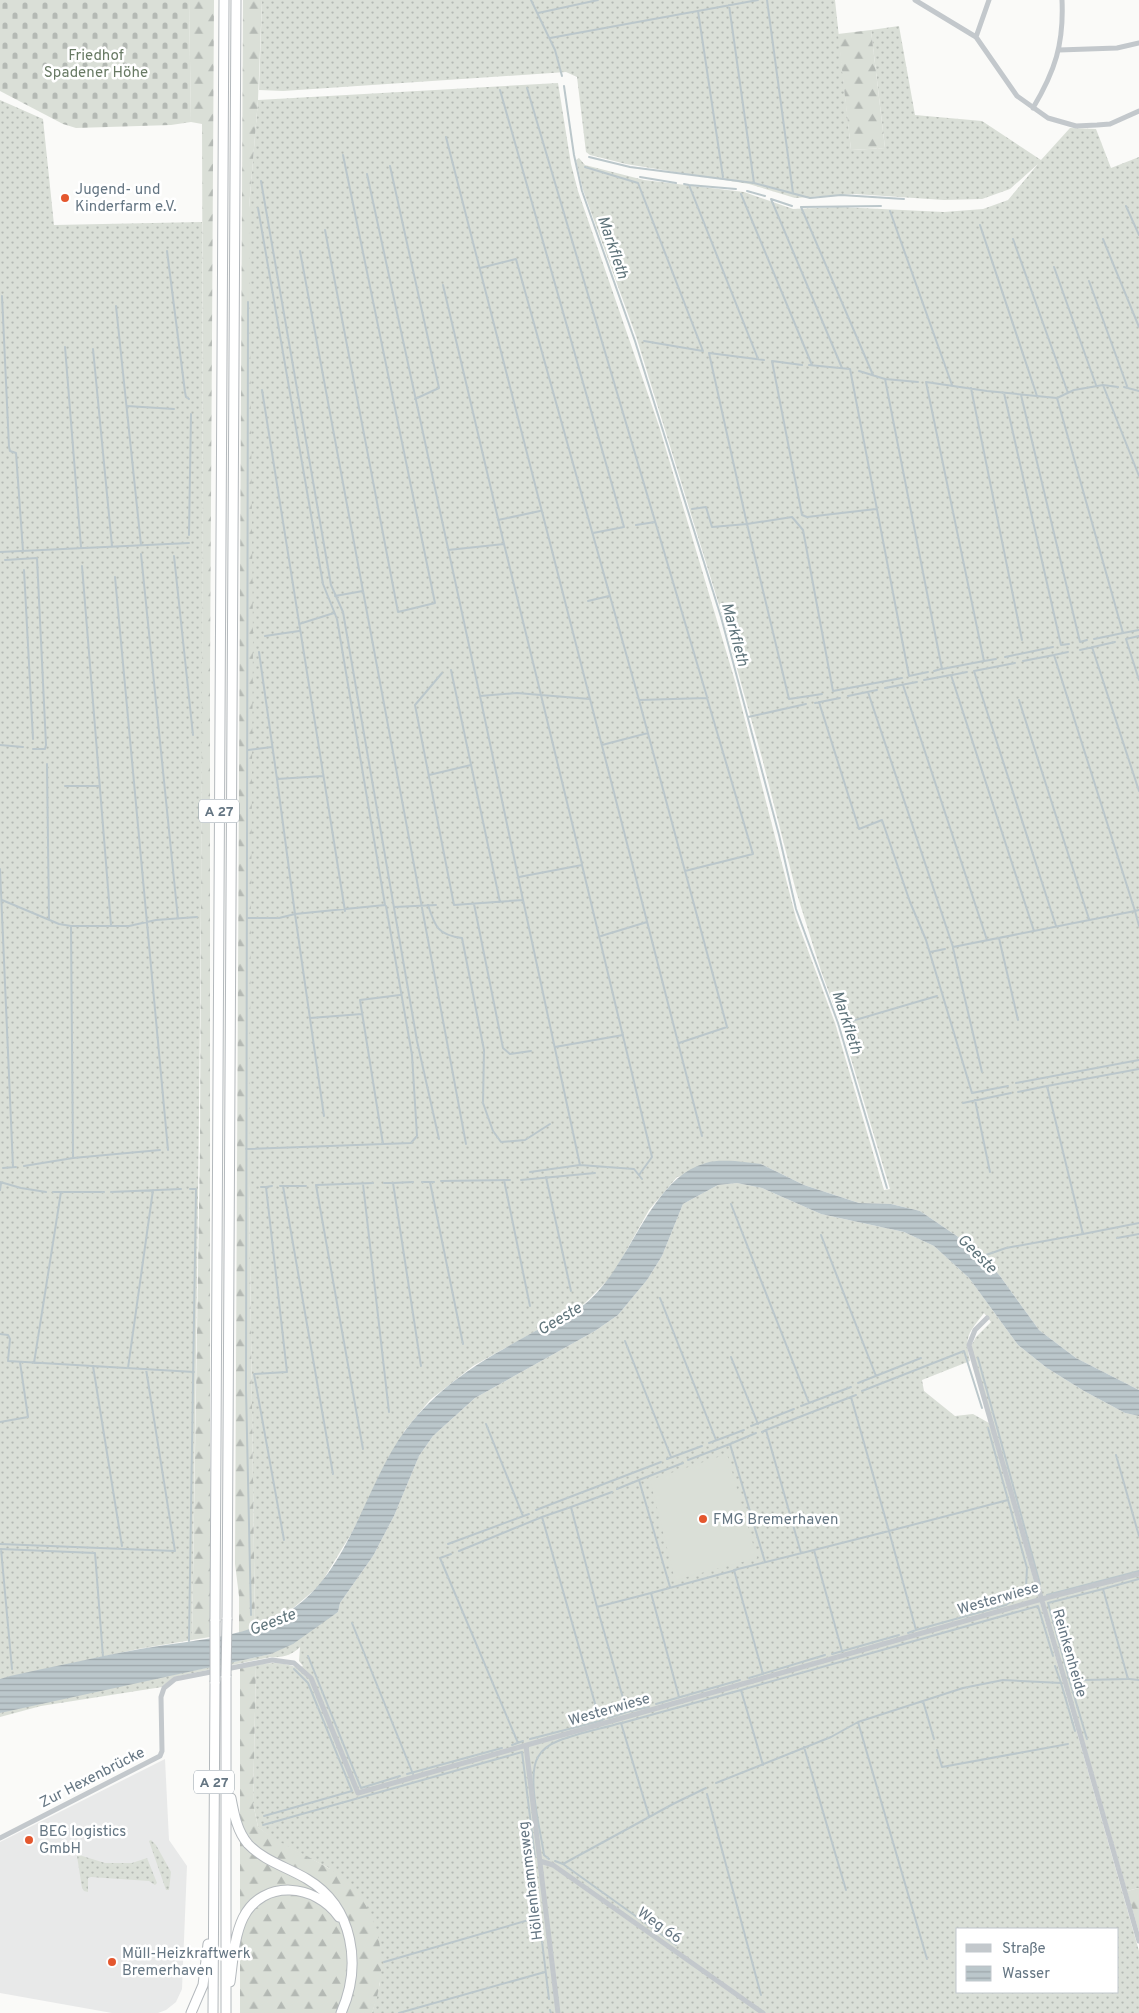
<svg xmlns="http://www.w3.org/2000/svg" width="1139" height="2013" viewBox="0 0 1139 2013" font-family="Overpass,sans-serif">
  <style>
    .built { fill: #e8e9e9 }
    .grass { fill: url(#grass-dots); fill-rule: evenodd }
    .forest { fill: url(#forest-firs) }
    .cemetery { fill: url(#cemetery-stones) }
    .garden { fill: #dadfd7 }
    .water { fill: url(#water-rules) }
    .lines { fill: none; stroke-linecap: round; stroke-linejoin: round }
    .stream { stroke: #bbc7cb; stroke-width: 2 }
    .motorway-casing { stroke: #b4b9bd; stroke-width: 11 }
    .minor { stroke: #c3c8cc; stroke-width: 5 }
    .motorway { stroke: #fff; stroke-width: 9 }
    .motorway-bridge-casing { stroke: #b4b9bd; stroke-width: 11; stroke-linecap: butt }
    .motorway-bridge { stroke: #fff; stroke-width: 9 }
    .poi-dot { fill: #e4572e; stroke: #fff; stroke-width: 2 }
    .labels { text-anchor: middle; stroke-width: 5; stroke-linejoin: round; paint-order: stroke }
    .shield { fill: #fff; stroke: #939fa8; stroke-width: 1 }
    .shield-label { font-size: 14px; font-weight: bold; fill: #657683 }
    .park-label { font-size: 15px; fill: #687a64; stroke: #fff }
    .poi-label { font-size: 15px; fill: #657683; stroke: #fff; text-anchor: start }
    .street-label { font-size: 15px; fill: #657683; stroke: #fff }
    .water-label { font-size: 16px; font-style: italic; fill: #60757c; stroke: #fff }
  </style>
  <defs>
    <pattern id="grass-dots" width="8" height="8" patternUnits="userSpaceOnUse" patternTransform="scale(1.25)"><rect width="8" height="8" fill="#dadfd7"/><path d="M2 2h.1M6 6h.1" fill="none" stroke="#b4b9b4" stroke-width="1.8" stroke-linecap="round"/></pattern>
    <pattern id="forest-firs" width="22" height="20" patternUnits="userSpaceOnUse" patternTransform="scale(1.25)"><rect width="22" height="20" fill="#dadfd7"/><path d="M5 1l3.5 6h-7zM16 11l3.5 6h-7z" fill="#b4b9b4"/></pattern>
    <pattern id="cemetery-stones" width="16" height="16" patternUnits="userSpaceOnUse" patternTransform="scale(1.25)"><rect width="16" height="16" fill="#dadfd7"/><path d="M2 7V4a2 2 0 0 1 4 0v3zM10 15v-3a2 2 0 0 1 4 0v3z" fill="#b4b9b4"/></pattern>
    <pattern id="water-rules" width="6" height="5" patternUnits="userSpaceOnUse" patternTransform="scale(1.25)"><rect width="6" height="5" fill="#bbc7cb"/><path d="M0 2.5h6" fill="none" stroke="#9ca6aa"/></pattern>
  </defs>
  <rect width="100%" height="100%" fill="#fafaf8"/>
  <path class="built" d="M165 1759 169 1840 187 1866 182 1989 176 2002 166 2010 158 2013H112L0 1993V1842Z"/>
  <path class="grass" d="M262 0H835L851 150 885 148 871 30 899 26 915 115 982 121 1041 160 1070 128 1096 129 1111 168 1139 157V1390L1076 1358 1039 1330 1000 1276 976 1249 920 1211 891 1204 859 1203 804 1185 761 1164 677 1177 649 1210 612 1276 584 1304 473 1366 430 1400 405 1430 351 1534 320 1585 291 1610 255 1630 249 1183V208L258 100 558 83 571 164 578 191 659 426 735 681 796 918 835 1023 884 1190 890 1189 840 1022 821 971 796 891 762 758 720 608 636 336 583 190 576 160 579 158 585 165 644 180 744 192 793 209 840 207 944 212 983 209 1008 200 1038 164 1010 189 982 199 944 200 855 194 795 198 749 184 626 164 590 155 586 152 577 77 566 72 283 91 259 90Z
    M0 100 43 119 54 225 202 222C205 695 199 1168 192 1640L138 1649 0 1679Z
    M737 1183 762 1188 821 1214 904 1232 934 1246 969 1278 1018 1345 1047 1368 1084 1391 1125 1413 1139 1416V1888L1127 1891 971 1346 976 1337 991 1322 984 1313C969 1333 964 1335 970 1361L922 1380 924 1391 955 1416 973 1414 989 1423 1139 1951V2013H372L380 1983 329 1868 274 1840 258 1827 253 1803 256 1665C270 1662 284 1662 298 1668L303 1666 299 1661 300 1647C292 1655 283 1658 271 1657L174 1677 162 1687 41 1706 0 1717V1713L15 1708 271 1654 338 1612 340 1603 373 1556 394 1516 419 1456 433 1436 475 1398 595 1331 618 1315 647 1280 662 1256 683 1204 718 1185ZM958 1929H1118V1992H958Z
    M151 1840 156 1845 171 1872 169 1890H166L149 1841Z
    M79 1855 105 1863H132L147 1858 157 1883 155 1885 149 1881 91 1877 88 1878V1892L84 1891 82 1888 77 1856Z"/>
  <path class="forest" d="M189 0H214L210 673V1637L192 1640 200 1146 203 448 202 124 191 122Z
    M243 0H262L258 100 249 208 253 638 249 1183 255 1630 239 1633V1596L235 1564Z
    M871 30 885 148 851 150 838 34Z
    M256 1665 253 1803 258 1827C280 1845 306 1854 330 1869 380 1901 392 1959 372 2013H240V1668Z
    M1139 1888V1932L1127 1891Z"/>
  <path class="cemetery" d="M0 0H189L191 122 171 125 76 128 63 124 0 91Z"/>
  <path class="garden" d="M727 1454 757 1558 675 1580 650 1480Z"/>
  <path class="water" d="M735 1161 761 1164 804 1185 859 1203 891 1204 920 1211 976 1249 1000 1276 1039 1330 1076 1358 1139 1390V1416L1125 1413 1084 1391 1047 1368 1018 1345 969 1278 934 1246 904 1232 821 1214 762 1188 737 1183 718 1185 683 1204 662 1256 647 1280 618 1315 595 1331 475 1398 433 1436 419 1456 394 1516 373 1556 340 1603 338 1612 293 1644 271 1654 0 1713V1679L10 1676C53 1667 96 1657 140 1649 190 1640 247 1639 291 1610 351 1570 365 1483 407 1428 444 1380 487 1358 539 1329 554 1321 572 1314 585 1304 631 1267 649 1178 706 1163 715 1160 726 1161 735 1161Z"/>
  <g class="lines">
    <path class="stream" d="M531 0 555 50 562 76
      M767 0 793 193
      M729 5 754 183
      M698 11 723 177
      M538 13 598 0
      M550 38 758 0
      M564 86 574 155 582 191 635 341 721 617 779 835 796 909 838 1023 887 1188
      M527 88 707 697
      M500 90 624 527 593 533
      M446 137 702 1136
      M589 157 630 167 754 183 810 198 841 195 904 199
      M390 166 439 388 415 399
      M585 167 638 183 703 351 644 341
      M367 174 480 696
      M640 177 676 183
      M261 181 331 585 343 612 417 1041 439 1139
      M684 184 689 185 758 359
      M689 185 736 189
      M747 191 765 196
      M741 194 812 365
      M792 206 771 199 842 368
      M1126 206 1139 235
      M258 208 323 584 337 619 385 905 295 914 324 1116
      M890 211 952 385
      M980 225 1037 396
      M325 230 398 612 435 603 343 155
      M1013 239 1068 393
      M1103 239 1139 327
      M167 251 185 392 186 397 189 399
      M300 251 363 591 335 596
      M1054 267 1096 385
      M480 268 516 259 639 700
      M1089 281 1127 386
      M443 285 504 544 448 550
      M2 296 9 447 10 451 16 453 23 551
      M248 302 246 1389 251 1615
      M116 306 141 545
      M65 347 81 547
      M93 349 112 546
      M802 365 772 361 802 515 807 517 876 509
      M809 365 850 369 909 676 928 672
      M859 371 885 379
      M873 375 801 207 881 206
      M918 382 885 379 942 669 984 661
      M1103 385 1074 390 1057 398 1123 633 1139 630
      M1118 387 1103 385 1139 476
      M1124 387 1139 391
      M971 388 1022 640
      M262 390 345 911
      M1004 393 1061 645 1069 644
      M1021 395 1080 642 1087 640
      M127 406 174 409
      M692 509 706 507 712 527 747 524 709 353 764 360
      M498 520 540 511
      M636 525 655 522
      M189 535 191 414
      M0 552 189 543
      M141 554 178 919
      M174 556 193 735
      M5 560 37 558 46 745 45 749H33
      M82 566 111 925
      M24 570 33 739
      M115 577 168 1150
      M363 591 466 1144
      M588 601 609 596
      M299 624 334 613
      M265 636 299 631
      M1139 636 1126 639 1139 680
      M1094 639 1123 633
      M1092 647 1139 791
      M1080 650 1115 642
      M259 652 277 779
      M1054 655 1068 652
      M1005 657 1053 647
      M996 659 984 661 926 382 987 391 1057 398
      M1023 661 1054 655 1135 911 1139 910
      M1015 663 974 671 1056 926
      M451 670 500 902
      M934 671 941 669
      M442 673 415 705 454 905 523 900 480 696 517 693 541 695 504 544
      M952 675 967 672
      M924 680 951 675 1034 931
      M903 685 987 940
      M885 688 917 682
      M868 692 953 947 1135 911 1139 926
      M822 694 789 699 747 524 792 517 803 530 833 691 902 678
      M848 696 877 690
      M1019 700 1089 919
      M819 702 859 829 882 820 910 902 926 940 972 1093 1008 1086
      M815 703 840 698
      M748 717 806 704
      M0 745 23 747
      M602 745 648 733
      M248 750 272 747
      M47 764 49 919
      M429 775 471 765
      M65 786H100
      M582 864 541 695 590 699
      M0 869 13 1167
      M519 877 582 865 652 1157 639 1175
      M2 900 59 924 71 926H129L156 920 197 917
      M523 900 580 1165
      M474 904 503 1048 510 1054 531 1051
      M428 905C435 927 438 935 462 938L484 1050 483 1103 493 1131 501 1142 525 1140 550 1124
      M394 907 436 905
      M248 918H279L295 914 277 779 323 776
      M71 926 73 1158
      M601 936 647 922
      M999 938 1018 1020
      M953 948 982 1072
      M930 952 945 949
      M310 1018 362 1014
      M845 1023 937 996
      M679 1043 727 1027 685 871 753 854 707 698 639 700 685 871
      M555 1047 623 1035
      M1016 1083 1139 1060
      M1047 1086 1139 1069
      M975 1100 990 1172
      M963 1103 1011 1093
      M383 1144 360 1000 400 995
      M246 1149 411 1143 417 1136 412 1055 386 906
      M24 1166 73 1158 160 1150
      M3 1168 16 1167
      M530 1172 580 1165 634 1169 642 1179
      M546 1177 571 1291
      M504 1180 530 1306
      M521 1180 595 1173
      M441 1181 510 1180
      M0 1182 21 1188 46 1192
      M422 1182H434
      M430 1182 463 1344
      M384 1183H393L421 1366
      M393 1183 413 1182
      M363 1184 389 1412
      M280 1186H306
      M283 1186 333 1474
      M261 1187H266L287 1372 254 1374 284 1540
      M266 1187 272 1186
      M0 1190 1 1183
      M53 1192H104
      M111 1192 181 1189
      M731 1204 809 1403
      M1083 1234 1139 1223
      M821 1235 876 1376
      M1117 1238 1139 1234
      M983 1256 1006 1248 1083 1234 1047 1086 1018 1092
      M660 1298 716 1440
      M0 1334 8 1335 10 1339 8 1361 194 1372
      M625 1341 671 1457
      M731 1357 758 1424
      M978 1358 1040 1584
      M34 1363 61 1192
      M93 1366 122 1546
      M128 1368 153 1190
      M858 1383 921 1358
      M862 1391 964 1351 982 1408
      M801 1406 851 1387
      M0 1422 28 1417 20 1362
      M486 1424 523 1516
      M751 1426 794 1409
      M988 1428 1027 1568 1026 1588
      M766 1430 856 1395
      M762 1432 766 1430 801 1553
      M709 1443 744 1430
      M730 1444 756 1433
      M363 1449 316 1185 373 1183
      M1116 1455 1139 1536
      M667 1459 702 1446
      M688 1460 730 1444 765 1562
      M639 1480 683 1463
      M617 1489 639 1480 670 1587
      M1008 1500 889 1531 916 1630 1006 1605 1022 1593
      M571 1507 612 1492
      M536 1510 661 1462
      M0 1544 175 1551 146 1369
      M448 1544 529 1514
      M0 1549 95 1553 103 1657
      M1 1549 12 1669
      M459 1551 542 1517
      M451 1554 440 1558 518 1743
      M1103 1589 1139 1579
      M1047 1595 1139 1571
      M597 1607 571 1507 542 1517 600 1721 604 1719
      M352 1623 413 1774
      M908 1633 916 1630
      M189 1641 196 1189H190
      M842 1651 814 1550 889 1531 851 1397
      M832 1654 899 1635
      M308 1656 361 1788 400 1776
      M763 1674 734 1570 814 1550
      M749 1678 825 1655
      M1129 1679 1139 1680
      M1076 1680 1070 1682 1048 1603 1103 1589 1128 1679 1084 1680
      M1070 1682 1087 1739
      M1061 1683 1075 1731
      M741 1690 1038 1606 1053 1656
      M679 1697 651 1593 736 1570
      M923 1701 934 1739
      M656 1704 740 1680
      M649 1707 627 1712 597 1607 651 1593
      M609 1718 627 1712
      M858 1722 927 1959
      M622 1723 741 1690 763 1765
      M530 1739 600 1721
      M512 1745 523 1741
      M804 1747 846 1890
      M937 1750 942 1767 1068 1744
      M407 1774 502 1748
      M716 1783 831 1737 858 1722 963 1688 1003 1680 1061 1683 1055 1666
      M707 1794 761 1995
      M264 1816 352 1791 308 1683 294 1669
      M263 1825 522 1752 535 1857
      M549 1859 544 1855C541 1832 526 1777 538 1757 542 1750 550 1744 558 1741 578 1733 600 1729 621 1723L649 1816
      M555 1861 563 1864 676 1945
      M563 1864 673 1804 706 1788
      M534 1865 540 1922
      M541 1933 549 1999
      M384 1962 539 1917
      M550 2010 551 2013
      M399 2013 545 1972"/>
    <g class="motorway-casing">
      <path id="motorway" d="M227 1619 236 0
        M215 1621 224 0
        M231 1798C234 1814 237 1831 248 1844 264 1861 287 1867 307 1879 354 1907 362 1966 341 2013
        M230 1982C233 1961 234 1937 243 1918 263 1878 316 1884 339 1917
        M191 2013 203 1985 208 1944
        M213 2013 215 1682
        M226 2013V1676"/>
    </g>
    <path class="minor" d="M915 0 976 37 1017 96 1048 118 1076 126 1097 125 1110 124 1139 111
      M976 37 989 0
      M1059 50 1117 48 1139 43
      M1033 108C1055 71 1064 44 1062 0
      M987 1318 975 1330 969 1345 1139 1941
      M526 1746 558 2013
      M0 1838 160 1756 162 1751 161 1697 164 1688 175 1679 272 1660 294 1663 311 1678 358 1793 1042 1599 1139 1574
      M540 1861 553 1865 763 2013"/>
    <use href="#motorway" class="motorway"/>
    <g class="motorway-bridge-casing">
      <path id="motorway-bridge" d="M226 1676 227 1619
        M215 1682V1621"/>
    </g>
    <use href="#motorway-bridge" class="motorway-bridge"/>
  </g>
  <g class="poi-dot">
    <circle cx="65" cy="198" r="5"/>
    <circle cx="703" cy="1519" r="5"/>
    <circle cx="29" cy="1840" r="5"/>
    <circle cx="112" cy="1962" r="5"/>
  </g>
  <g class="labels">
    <g class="shield">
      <rect x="199" y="799.5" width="40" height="23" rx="4"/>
      <rect x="194" y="1770.5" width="40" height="23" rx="4"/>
    </g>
    <g class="shield-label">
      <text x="219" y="816">A 27</text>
      <text x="214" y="1787">A 27</text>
    </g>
    <g class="park-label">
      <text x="96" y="60">Friedhof<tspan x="96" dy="17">Spadener Höhe</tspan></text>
    </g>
    <g class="poi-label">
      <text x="75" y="194">Jugend- und<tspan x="75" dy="17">Kinderfarm e.V.</tspan></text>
      <text x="713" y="1524">FMG Bremerhaven</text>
      <text x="39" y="1836">BEG logistics<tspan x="39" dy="17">GmbH</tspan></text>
      <text x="122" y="1958">Müll-Heizkraftwerk<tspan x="122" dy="17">Bremerhaven</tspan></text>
    </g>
    <g class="street-label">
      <text transform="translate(998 1598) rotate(-16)" y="5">Westerwiese</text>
      <text transform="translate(1070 1653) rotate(74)" y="5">Reinkenheide</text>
      <text transform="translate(609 1709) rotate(-16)" y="5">Westerwiese</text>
      <text transform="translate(92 1777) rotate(-27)" y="5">Zur Hexenbrücke</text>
      <text transform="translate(530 1881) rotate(-97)" y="5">Höllenhammsweg</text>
      <text transform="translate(660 1925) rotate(35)" y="5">Weg 66</text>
    </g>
    <g class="water-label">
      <text transform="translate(614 247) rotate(71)" y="6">Markfleth</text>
      <text transform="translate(736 634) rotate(75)" y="6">Markfleth</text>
      <text transform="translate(848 1022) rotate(72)" y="6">Markfleth</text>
      <text transform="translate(978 1253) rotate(45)" y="6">Geeste</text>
      <text transform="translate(559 1318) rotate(-31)" y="6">Geeste</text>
      <text transform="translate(272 1621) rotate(-21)" y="6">Geeste</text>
    </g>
  </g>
  <rect x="956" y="1928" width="162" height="65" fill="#ffffff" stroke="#c1c8cd"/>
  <rect x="966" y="1944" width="25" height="8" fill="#c3c8cc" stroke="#c1c8cd"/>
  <text x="1002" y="1953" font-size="15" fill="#657683">Straße</text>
  <rect x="966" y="1966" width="25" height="15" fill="url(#water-rules)" stroke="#c1c8cd"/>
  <text x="1002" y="1978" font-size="15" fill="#657683">Wasser</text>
</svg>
